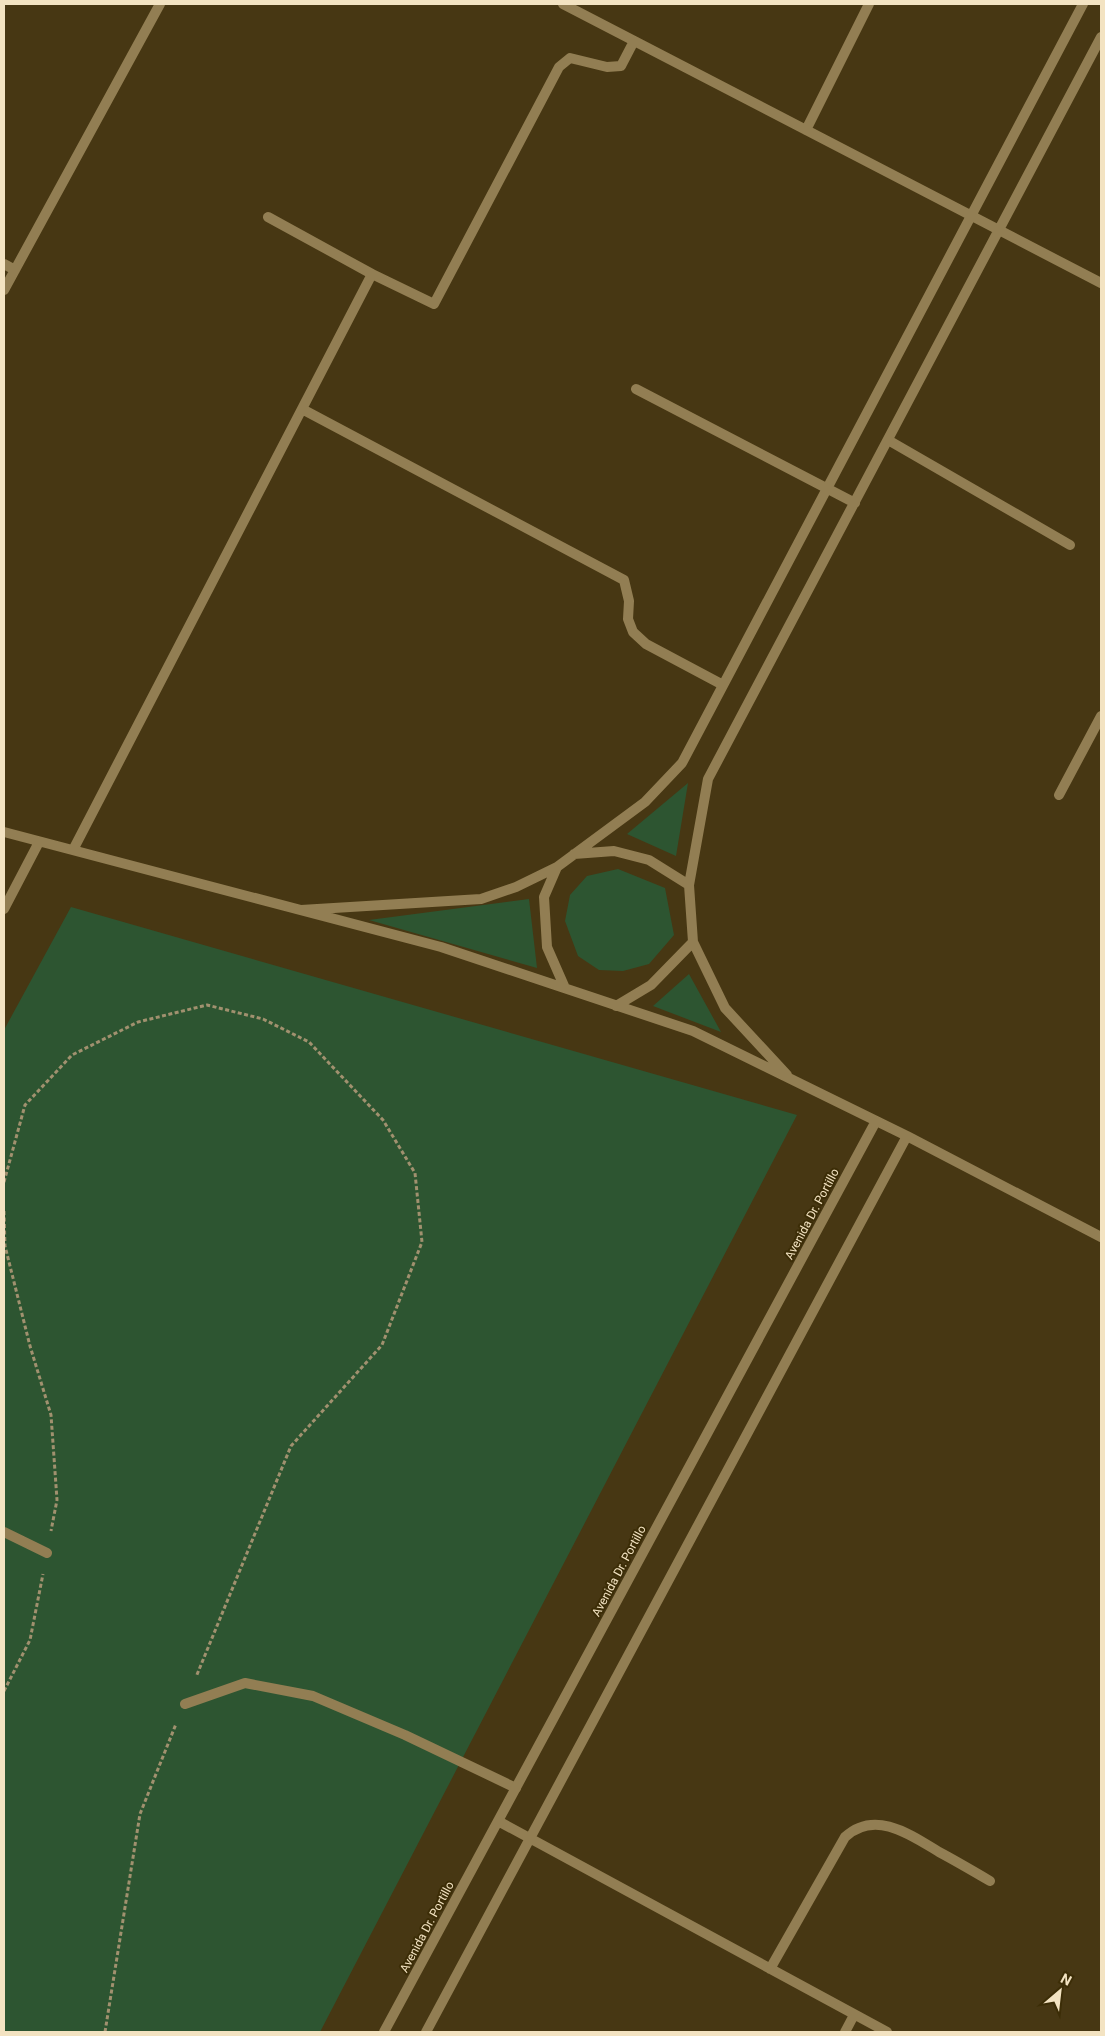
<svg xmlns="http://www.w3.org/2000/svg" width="1105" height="2036" viewBox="0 0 1105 2036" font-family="Roboto,sans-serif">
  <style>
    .green { fill: #2d5531 }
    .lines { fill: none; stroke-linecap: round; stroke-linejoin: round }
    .path { stroke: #a1916f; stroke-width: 3; stroke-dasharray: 4 2.5; stroke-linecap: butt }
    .service { stroke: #927e53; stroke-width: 10 }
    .minor { stroke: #927e53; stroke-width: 10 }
    .labels { text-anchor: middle; stroke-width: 4; stroke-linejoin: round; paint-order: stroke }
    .street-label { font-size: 12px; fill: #f3e3c2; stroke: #3c2d07 }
  </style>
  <rect width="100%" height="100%" fill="#473713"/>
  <path class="green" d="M688 783 676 856 627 834Z
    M618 869 665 888 674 935 649 964 623 971 599 970 578 956 565 921 570 895 587 876Z
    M529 899 537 968 369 920Z
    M71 907 797 1115 320 2032H4V1030Z
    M689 974 721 1032 653 1006Z"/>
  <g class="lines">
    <path class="path" d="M4 1182 25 1105 72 1055 138 1022 207 1005 263 1019 309 1042 383 1120 415 1173 422 1242 382 1345 291 1446 196 1677
      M4 1211 5 1246 30 1346 51 1415 57 1500 51 1531
      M4 1691 30 1640 43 1574
      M105 2032 140 1814 176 1724"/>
    <path class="service" d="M4 1532 47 1553
      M185 1704 245 1683 313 1696 405 1735 516 1788"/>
    <path class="minor" d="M563 4 1101 283
      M806 130 869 4
      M268 217 372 274
      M4 264 15 270
      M4 290 160 4
      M636 389 855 503
      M302 409 624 580 629 601 628 619 633 632 646 644 723 685
      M888 440 1070 545
      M1059 795 1101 716
      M4 832 441 947 693 1031 907 1136 1101 1237
      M73 850 372 274 434 304 559 67 570 58 607 67 621 66 634 41
      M574 854 614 851 649 860 689 885
      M557 867 544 897 547 947 565 988
      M4 909 39 842
      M301 910 481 899 516 887 557 867 645 802 682 763 1083 4
      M616 1006 651 985 693 942
      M787 1075 725 1008 693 942 689 885 708 779 1101 37
      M498 1821 887 2032
      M770 1969 845 1837C875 1809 911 1835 939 1852 956 1861 973 1871 990 1881
      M384 2032 876 1121
      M426 2032 907 1136
      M845 2032 854 2015"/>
  </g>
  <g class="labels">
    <g class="street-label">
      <text transform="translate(812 1214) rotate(-62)" y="4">Avenida Dr. Portillo</text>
      <text transform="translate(619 1571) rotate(-62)" y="4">Avenida Dr. Portillo</text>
      <text transform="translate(427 1927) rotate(-62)" y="4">Avenida Dr. Portillo</text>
    </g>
  </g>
  <rect width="1105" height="2036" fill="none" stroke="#f3e3c2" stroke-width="10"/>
  <g transform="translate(1060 1991) rotate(28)" stroke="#3c2d07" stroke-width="4" paint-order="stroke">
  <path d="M0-4L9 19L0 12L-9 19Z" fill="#f3e3c2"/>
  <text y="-8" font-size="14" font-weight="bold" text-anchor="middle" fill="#f3e3c2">N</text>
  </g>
</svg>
